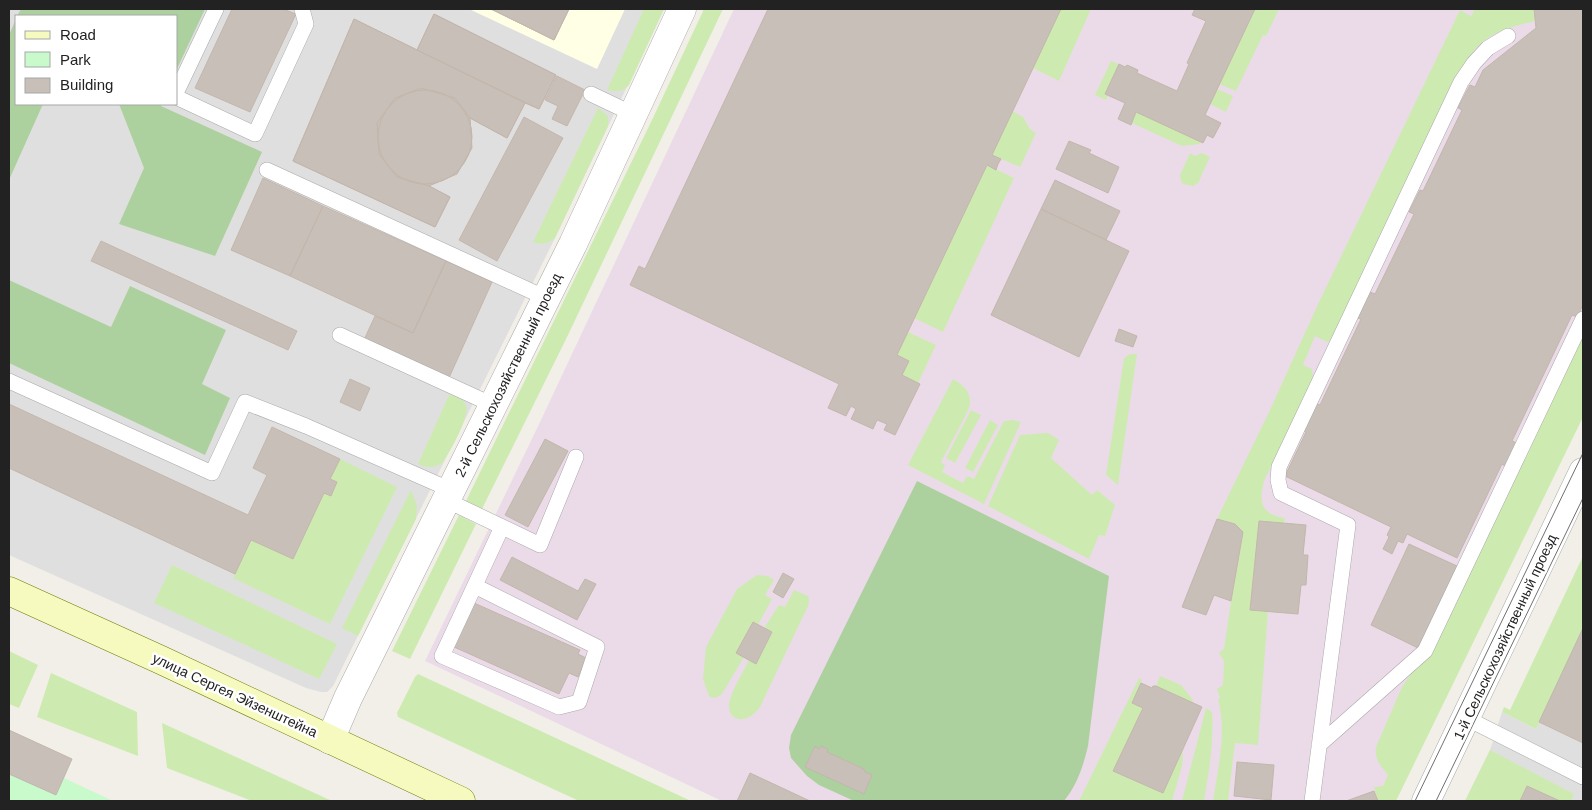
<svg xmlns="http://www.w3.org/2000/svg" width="1592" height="810" viewBox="0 0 1592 810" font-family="Helvetica,sans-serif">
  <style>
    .residential { fill: #e0dfdf; fill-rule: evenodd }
    .industrial { fill: #ebdbe8 }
    .education { fill: #ffffe5 }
    .grass { fill: #cdebb0 }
    .forest { fill: #add19e }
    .park { fill: #c8facc }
    .building { fill: #c7bfb8; stroke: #c4b6ab }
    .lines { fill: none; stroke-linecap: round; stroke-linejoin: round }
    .service-casing { stroke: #a9a9a9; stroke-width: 16 }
    .minor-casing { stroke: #a9a9a9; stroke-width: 29 }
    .secondary-casing { stroke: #707d05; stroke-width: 29 }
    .service { stroke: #fff; stroke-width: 15 }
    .minor { stroke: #fff; stroke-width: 28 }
    .secondary { stroke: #f7fabf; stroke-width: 28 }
    .tram { stroke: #707070; stroke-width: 1 }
    .labels { text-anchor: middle; stroke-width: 5; stroke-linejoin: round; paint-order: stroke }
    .street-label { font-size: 14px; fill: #222; stroke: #fff }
  </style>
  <rect width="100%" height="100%" fill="#f2efe9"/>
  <path class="residential" d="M9 9H664L555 238 333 686 327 692H321L306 688 9 555ZM16 16H176V104H16Z
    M1502 712 1536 729 1539 722 1583 743V801H1465L1490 750Z"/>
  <path class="industrial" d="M734 9H1583V403L1390 801H722L425 661 541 420Z"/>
  <path class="education" d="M469 9H625L597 69Z"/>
  <path class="grass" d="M644 9H664L629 85C623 92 616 92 607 90Z
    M704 9H723L568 335 482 509 466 501 652 120Z
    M1061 9H1091L1059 81 1033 68Z
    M1255 9H1279L1266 36 1263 35 1236 91 1219 84Z
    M1475 9H1533L1535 21C1489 32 1479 38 1455 79L1331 340 1327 342 1315 336 1303 365 1312 369 1313 378 1264 481C1259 502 1260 514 1285 518L1284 523 1259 521 1250 609 1268 611 1258 745 1235 743 1228 800 1235 801H1213C1218 767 1227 733 1218 699L1220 698 1217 689 1223 685 1224 661 1219 653 1224 649 1231 601 1243 532 1235 524 1217 519 1270 410 1319 302 1460 10 1471 16Z
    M1111 61 1119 64 1105 94 1108 96 1106 100 1095 95Z
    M1217 89 1233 96 1226 112 1210 104Z
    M598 108 608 116V126L555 238C548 244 542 245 533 242Z
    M1012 111 1023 117 1030 129 1036 133 1020 167 992 155Z
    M1136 112 1201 142 1200 144 1182 146 1132 123Z
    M1190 153 1195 156 1202 153 1210 157 1198 183 1193 186 1183 184 1181 181 1180 175Z
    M987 165 1014 178 943 332 914 318Z
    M1583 329V417L1396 801H1378L1374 787 1383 786 1388 775C1381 766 1374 760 1376 747L1402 687 1413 671Z
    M908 332 936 345 918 383 902 375 909 361 897 355Z
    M1130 354H1137L1118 485 1106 475 1124 358Z
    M953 379C963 385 971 391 970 404 969 412 946 452 941 462L945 465 942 472 963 483 967 476 974 479 1004 421 1012 420 1021 422 984 504 908 465Z
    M449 395C455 396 463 398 466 405 470 417 450 452 442 463 434 468 427 468 418 464Z
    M971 410 981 415 955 463 946 458Z
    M990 420 998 425 973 472 965 468Z
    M1048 433 1059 440 1051 458 1092 495 1097 490 1115 505 1105 536 1099 535 1089 559 988 506 1020 435Z
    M340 459 397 487 330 624 233 578 251 540 293 559 324 493 331 496 337 483 330 479Z
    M411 490 417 506 416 519 358 636 342 628Z
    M459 515 476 524 410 659 392 651Z
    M1583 556V628L1536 729 1502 712 1504 707 1510 710Z
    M172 565 337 644 319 679 154 603Z
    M757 575 768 576 774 580 765 595 772 599 758 625 752 622 737 653 744 657 722 694C717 698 714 699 709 696L703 679 706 647 737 589Z
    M794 590 808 596 809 601 808 606 760 707C746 727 724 721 730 699 735 685 743 672 749 660L756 663 772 632 764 628 779 605 785 607Z
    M9 651 38 665 19 708 9 704Z
    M51 673 137 712 138 756 37 717Z
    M418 674 691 801H579L398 717 397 713 415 677Z
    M1160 676 1181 685 1193 700 1192 703 1156 686Z
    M1139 678 1142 680 1132 703 1143 708 1113 771 1163 793 1182 752 1183 754 1182 766 1172 801H1079Z
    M1206 708 1212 712C1214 743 1209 771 1204 801H1182Z
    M162 723 332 801H252L167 768Z
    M1490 750 1574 794 1571 801H1560L1527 786 1520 801H1465Z"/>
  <path class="forest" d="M21 9H205L176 71V16H17Z
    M16 19V104H43L9 180V35Z
    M119 104H161V106L262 152 215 256 119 224 144 168Z
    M9 280 111 327 130 286 226 330 202 384 230 398 205 455 9 363Z
    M917 481 1109 576 1088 746C1083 767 1077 785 1064 801H854L819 785 807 776 791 758 789 748 791 735Z"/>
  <path class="park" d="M9 730 72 759 64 778 113 801H9Z"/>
  <path class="building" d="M232 9H283L296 14 250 112 195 88Z
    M491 9H569L554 40Z
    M491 9H569L554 40Z
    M768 9H1061L992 155 1001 159 998 164 996 170 987 165 897 355 909 361 902 375 920 384 895 435 884 430 887 424 877 420 873 429 851 419 856 409 851 406 846 416 828 408 839 384 630 285 639 266 645 269Z
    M1195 9H1255L1205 115 1221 123 1213 138 1207 135 1203 143 1136 112 1131 125 1118 119 1125 103 1105 94 1119 64 1125 67 1127 65 1138 70 1137 73 1177 91 1189 64 1187 63 1206 21 1192 15Z
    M1534 9H1583V305L1577 317 1572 315 1512 441 1517 443 1506 467 1502 464 1457 558 1407 534 1403 543 1398 541 1392 554 1383 549 1389 537 1387 535 1391 527 1285 476 1306 432 1302 430 1315 403 1320 405 1361 319 1357 318 1370 292 1375 294 1414 214 1409 212 1420 190 1423 191 1462 110 1458 108 1470 85 1475 87 1483 70 1536 28Z
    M434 14 556 75 539 109 417 50Z
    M434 14 556 75 539 109 525 103 507 138 470 118 472 148 457 174 429 186 450 197 435 227 293 161 354 19 417 50Z
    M354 19 525 103 507 138 470 118 455 98 421 88 395 98 377 123 379 154 397 177 429 186 450 197 435 227 293 161Z
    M557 76 585 90 567 126 552 119 558 106 545 100Z
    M378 137a47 47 0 1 1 94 0a47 47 0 1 1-94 0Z
    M524 117 563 138 497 261 459 240Z
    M1069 141 1091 150 1089 153 1119 167 1108 193 1056 169Z
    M263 178 323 206 290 276 231 250Z
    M1055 180 1120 211 1106 240 1041 209Z
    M323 206 446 261 413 333 290 276Z
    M1041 209 1129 251 1079 357 991 315Z
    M101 241 297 331 288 350 91 261Z
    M446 261 492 282 448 380 363 342 375 316 413 333Z
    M1119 329 1137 336 1133 347 1115 341Z
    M350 379 370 388 360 411 340 402Z
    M9 404 248 515 267 475 253 468 272 427 340 459 330 479 337 482 331 496 324 493 293 559 251 540 235 574 9 468Z
    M545 439 568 451 528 527 505 515Z
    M1217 519 1235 524 1243 532 1231 601 1214 595 1206 615 1182 607Z
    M1259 521 1306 525 1303 555H1308L1306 585H1301L1298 614 1250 610Z
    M1409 544 1457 566 1418 648 1371 625Z
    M512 557 578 591 585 579 596 584 577 620 500 580Z
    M783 573 794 579 783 598 773 592Z
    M474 603 580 650 578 654 586 658 578 677 569 673 559 694 454 647Z
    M753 622 772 632 756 664 736 653Z
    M1583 628V743L1539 722Z
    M1141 683 1152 688 1153 686H1156L1202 707 1163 793 1113 771 1143 708 1132 703Z
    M9 730 72 759 56 795 9 774Z
    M815 746 819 749 821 746 828 749 827 752 864 769V771L872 775 864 794 805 767Z
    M1237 762 1274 765 1271 800 1234 796Z
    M750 773 810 801H737Z
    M1527 786 1560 801H1520Z
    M1374 791 1378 801H1346Z"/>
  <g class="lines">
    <g class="service-casing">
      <path id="service" d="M176 93 216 9
        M591 94 633 114
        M176 97 255 134 306 24 302 9
        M267 170 546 298
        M340 335 493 405
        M9 381 212 473 245 402 306 426 451 490
        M446 500 540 545 576 457
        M475 586 597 647 579 702 559 707 442 656 502 527
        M1466 718 1583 777
        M1319 745 1425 651 1583 319
        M1312 801 1348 525 1281 493 1278 480 1279 467 1461 82 1474 63 1488 48 1508 36"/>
    </g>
    <g class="minor-casing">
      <path id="minor" d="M330 740 348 698 573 244 682 9
        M1426 801 1583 472"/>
    </g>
    <g class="secondary-casing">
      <path id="secondary" d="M9 591 161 660 461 801"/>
    </g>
    <use href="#service" class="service"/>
    <use href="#minor" class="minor"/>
    <use href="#secondary" class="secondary"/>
    <path class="tram" d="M1415 801 1583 453
      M1436 801 1583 498"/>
  </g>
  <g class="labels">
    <g class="street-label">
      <text transform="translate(508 375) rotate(-64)" y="5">2-й Сельскохозяйственный проезд</text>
      <text transform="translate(1505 637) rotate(-65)" y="5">1-й Сельскохозяйственный проезд</text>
      <text transform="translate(235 695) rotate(25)" y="5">улица Сергея Эйзенштейна</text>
    </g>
  </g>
  <rect width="1592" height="810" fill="none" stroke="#222222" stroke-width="20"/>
  <rect x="15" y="15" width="162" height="90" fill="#ffffff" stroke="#a7a7a7"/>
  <rect x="25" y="31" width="25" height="8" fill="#f7fabf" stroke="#a7a7a7"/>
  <text x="60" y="40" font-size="15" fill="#222222">Road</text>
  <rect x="25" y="52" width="25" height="15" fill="#c8facc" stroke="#a7a7a7"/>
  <text x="60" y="65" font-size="15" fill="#222222">Park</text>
  <rect x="25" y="78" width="25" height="15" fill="#c7bfb8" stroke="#a7a7a7"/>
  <text x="60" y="90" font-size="15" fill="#222222">Building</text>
</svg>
